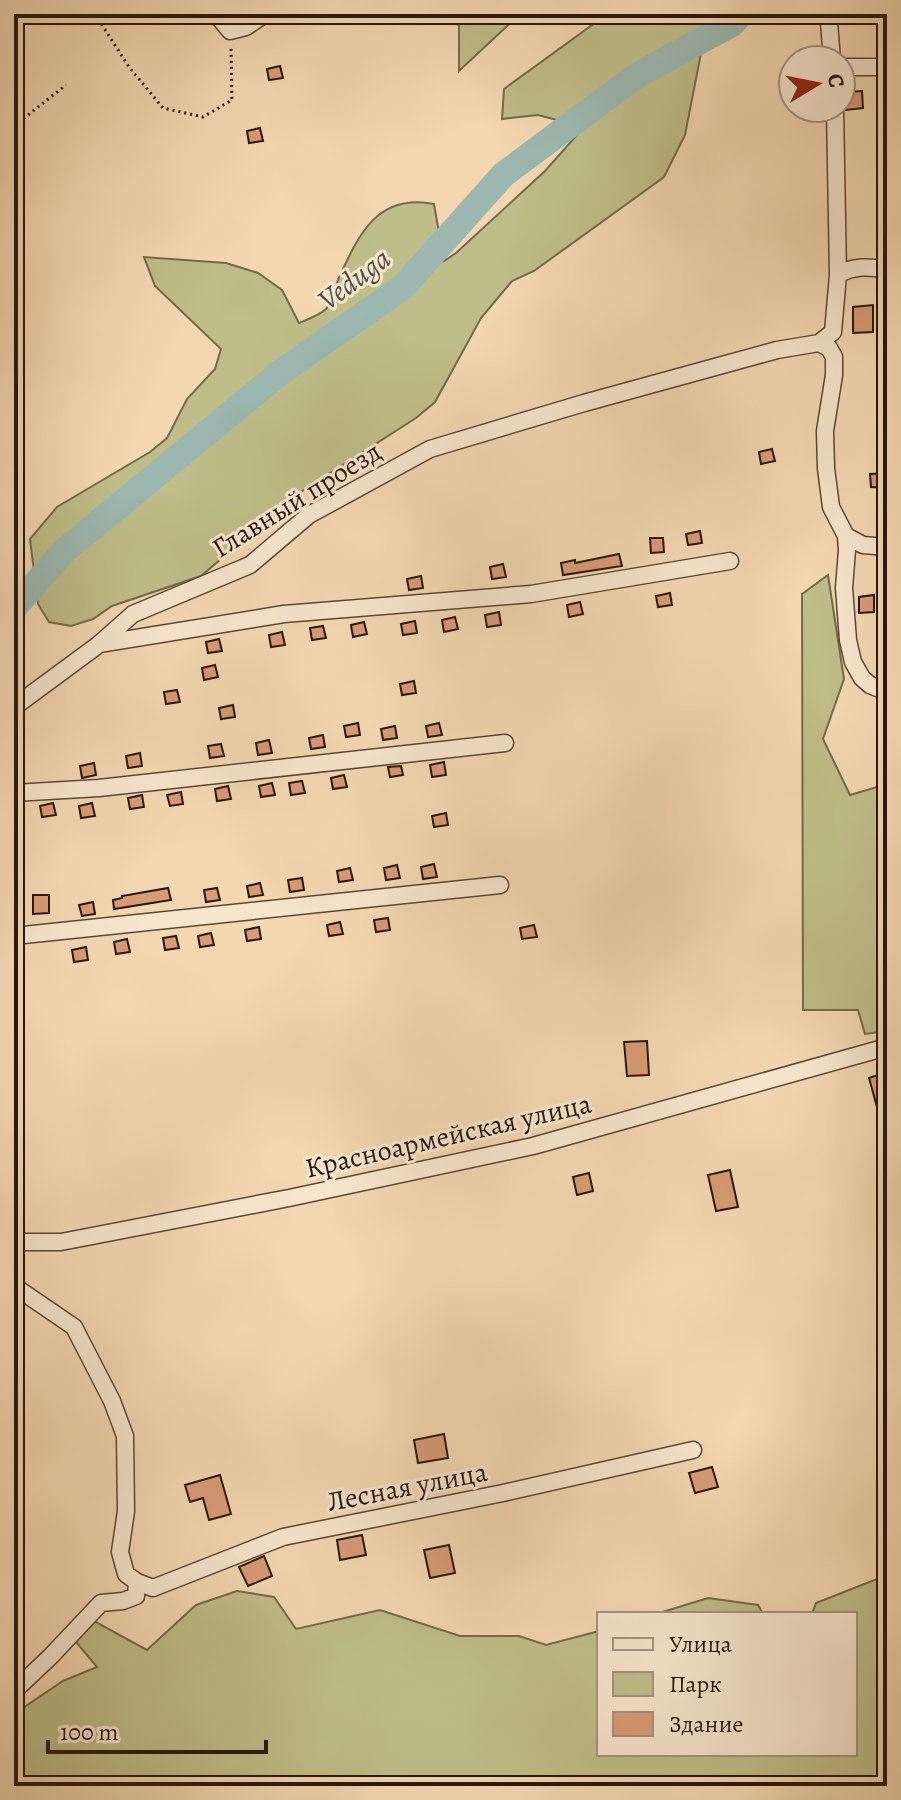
<svg xmlns="http://www.w3.org/2000/svg" width="901" height="1800" viewBox="0 0 901 1800" font-family="Alegreya,serif">
  <style>
    .green { fill: #bfbd89; stroke: #746a4c; stroke-width: 2 }
    .lines { fill: none; stroke-linecap: round; stroke-linejoin: round }
    .river { stroke: #9cb8b0; stroke-width: 26 }
    .building { fill: #d79b76; stroke: #281710; stroke-width: 2 }
    .minor-casing { stroke: #5b4738; stroke-width: 19 }
    .path { stroke: #281710; stroke-width: 3; stroke-dasharray: 2 4; stroke-linecap: butt }
    .minor { stroke: #f7e5cc; stroke-width: 16 }
    .labels { text-anchor: middle; stroke-width: 6; stroke-linejoin: round; paint-order: stroke }
    .street-label { font-size: 28px; fill: #281710; stroke: #f7e5cc }
    .water-label { font-size: 30px; font-style: italic; fill: #514f48; stroke: #f7e5cc }
  </style>
  <rect width="100%" height="100%" fill="#f3d7b1"/>
  <filter id="stains"><feTurbulence type="fractalNoise" baseFrequency=".0025" numOctaves="4"/><feColorMatrix values="0 0 0 0 .2 0 0 0 0 .09 0 0 0 0 .02 0 0 0 .5 -.17"/></filter>
  <radialGradient id="worn" r=".72"><stop offset=".6" stop-color="#630" stop-opacity="0"/><stop offset="1" stop-color="#630" stop-opacity=".3"/></radialGradient>
  <path class="green" d="M445 14H520L459 71V25L446 20Z
    M599 14H723L713 23 703 43 685 135 664 177 534 271 512 281 481 318 435 402 416 418 296 495 201 576 112 606 93 619 71 626 49 622 38 604 30 539 57 507 150 452 167 438 187 399 215 369 221 349 155 286 144 257 226 263 258 273 282 290 299 323C306 320 320 315 326 309 332 302 335 289 338 280 358 236 376 193 434 204L444 261 456 253 545 171 584 127 538 115 502 119 504 89 592 25Z
    M828 575 844 679 823 739 850 795 887 784V1031L865 1034 858 1010H803L802 594Z
    M887 1575V1786H14V1714L63 1681 97 1667 76 1642 94 1621 147 1650 196 1605 237 1591 274 1597 296 1629 380 1610 460 1636H519L546 1645 599 1631V1754H855V1614H812L816 1603Z
    M708 1598 758 1605 763 1614H656Z"/>
  <g class="lines">
    <path class="river" d="M14 608 64 551 281 372 403 287 504 174 639 74 732 24 741 14"/>
  </g>
  <path class="building" d="M280 66 283 78 269 80 267 69Z
    M862 91 863 108 846 110V92Z
    M260 128 263 141 249 143 247 131Z
    M873 305V332L853 333V307Z
    M772 449 775 461 761 464 759 452Z
    M887 473V488L871 487 870 474Z
    M700 531 702 543 688 545 686 534Z
    M650 538H663L664 552 651 553Z
    M619 554 622 566 563 575 561 563 575 560V563Z
    M503 564 506 577 492 579 490 567Z
    M421 576 423 588 409 590 407 579Z
    M670 593 672 605 658 607 656 596Z
    M874 595V612L859 613V597Z
    M580 602 583 614 569 617 567 605Z
    M499 612 501 625 487 627 485 615Z
    M455 617 458 629 444 632 442 620Z
    M415 621 417 633 403 635 401 624Z
    M364 622 367 634 353 637 351 625Z
    M323 626 326 638 312 640 310 628Z
    M282 632 285 645 271 647 269 635Z
    M219 639 222 651 208 653 206 642Z
    M215 665 218 677 204 680 202 668Z
    M414 681 416 693 402 695 400 684Z
    M177 690 180 702 166 704 164 692Z
    M233 705 235 717 221 719 219 708Z
    M358 723 360 735 346 737 344 726Z
    M439 723 442 735 428 737 426 726Z
    M395 726 397 738 383 740 381 729Z
    M323 735 325 747 311 749 309 738Z
    M269 740 272 753 258 755 256 743Z
    M221 744 224 756 210 758 208 746Z
    M140 753 142 766 128 768 126 756Z
    M444 762 446 775 432 777 430 765Z
    M94 763 96 775 82 778 80 766Z
    M401 766 403 775 390 777 388 767Z
    M344 775 347 787 333 789 331 778Z
    M302 781 305 793 291 795 289 783Z
    M272 783 275 795 261 797 259 786Z
    M228 786 231 799 217 801 215 789Z
    M181 792 183 804 170 806 167 795Z
    M142 795 144 807 130 809 128 798Z
    M53 803 56 815 42 817 40 806Z
    M92 803 95 816 81 818 79 806Z
    M446 813 448 825 434 827 432 816Z
    M434 864 437 877 423 879 421 867Z
    M397 865 400 878 386 880 384 868Z
    M350 868 353 880 339 882 337 871Z
    M302 878 304 890 290 892 288 880Z
    M260 883 263 895 249 897 247 886Z
    M168 888 171 900 114 909 113 900 122 898V896Z
    M217 888 220 900 206 902 204 890Z
    M33 895H49V913L33 914Z
    M93 902 95 914 82 916 79 905Z
    M388 918 390 930 376 932 374 920Z
    M340 922 343 934 329 936 327 925Z
    M534 925 537 937 522 939 520 928Z
    M259 927 261 939 247 941 245 930Z
    M211 933 214 945 200 947 198 936Z
    M176 936 179 948 165 950 163 938Z
    M127 939 130 952 116 954 114 942Z
    M86 947 88 960 74 962 72 950Z
    M647 1041 649 1075 627 1076 624 1042Z
    M884 1073 887 1083V1105L877 1107 869 1078Z
    M730 1170 738 1207 716 1211 708 1175Z
    M589 1173 593 1191 577 1195 573 1177Z
    M444 1434 448 1458 418 1463 414 1440Z
    M712 1467 718 1487 695 1493 689 1473Z
    M220 1475 231 1514 209 1520 203 1498 190 1502 185 1485Z
    M362 1535 366 1555 340 1560 337 1540Z
    M449 1545 455 1573 430 1578 424 1550Z
    M264 1556 272 1576 248 1586 239 1567Z"/>
  <g class="lines">
    <g class="minor-casing">
      <path id="minor" d="M216 14 230 31 246 27 265 14
        M832 60 829 22 832 14
        M841 67H887
        M835 108 838 275 833 332 819 343 829 348 834 357V375L825 431 826 468 831 507 846 536 847 550 844 588 848 640 853 662 862 678 870 685 887 692
        M838 275C853 265 870 267 887 269
        M846 536 863 545 887 547
        M99 644 284 614 531 594 730 561
        M14 707 98 645 133 614 250 565 309 515 430 449 584 403 726 364 777 350 819 343
        M14 793 99 788 505 743
        M14 936 500 885
        M14 1242H61L289 1198 533 1146 887 1047
        M14 1286 74 1327 112 1401 125 1436 126 1511 120 1552 126 1574 137 1582 153 1588 283 1537 503 1493 693 1450
        M14 1691 50 1657 101 1603 123 1601 136 1596 137 1582"/>
    </g>
    <path class="path" d="M95 14 129 67 163 108 203 117 232 100 231 47
      M14 126 66 85"/>
    <use href="#minor" class="minor"/>
  </g>
  <g class="labels">
    <g class="street-label">
      <text transform="translate(296 499) rotate(-32)" y="10">Главный проезд</text>
      <text transform="translate(448 1135) rotate(-13)" y="10">Красноармейская улица</text>
      <text transform="translate(407 1486) rotate(-11)" y="10">Лесная улица</text>
    </g>
    <g class="water-label">
      <text transform="translate(354 279) rotate(-37)" y="10">Veduga</text>
    </g>
  </g>
  <rect width="901" height="1800" fill="none" stroke="#f3d7b1" stroke-width="48"/>
  <rect x="16" y="16" width="869" height="1768" fill="none" stroke="#281710" stroke-width="4"/>
  <rect x="24" y="24" width="853" height="1752" fill="none" stroke="#281710" stroke-width="2"/>
  <rect x="597" y="1612" width="260" height="144" fill="#f7e5cc" stroke="#a49381" stroke-width="2"/>
  <rect x="613" y="1638" width="40" height="12" fill="#f7e5cc" stroke="#a49381" stroke-width="2"/>
  <text x="669" y="1652" font-size="24" fill="#281710">Улица</text>
  <rect x="613" y="1672" width="40" height="24" fill="#bfbd89" stroke="#a49381" stroke-width="2"/>
  <text x="669" y="1692" font-size="24" fill="#281710">Парк</text>
  <rect x="613" y="1712" width="40" height="24" fill="#d79b76" stroke="#a49381" stroke-width="2"/>
  <text x="669" y="1732" font-size="24" fill="#281710">Здание</text>
  <g transform="translate(817 84) rotate(80)"><circle r="38" fill="#f7e5cc" stroke="#a49381" stroke-width="2"/>
  <path d="M0-6L14 30L0 20L-14 30Z" fill="#8f2418"/>
  <text y="-12" font-size="22" font-weight="bold" text-anchor="middle" fill="#281710">С</text>
  </g>
  <path d="M48 1740v12h218v-12" fill="none" stroke="#281710" stroke-width="4"/>
  <text x="60" y="1740" font-size="24" fill="#281710" stroke="#f7e5cc" stroke-width="6" paint-order="stroke">100 m</text>
  <rect width="100%" height="100%" filter="url(#stains)"/>
  <rect width="100%" height="100%" fill="url(#worn)"/>
</svg>
